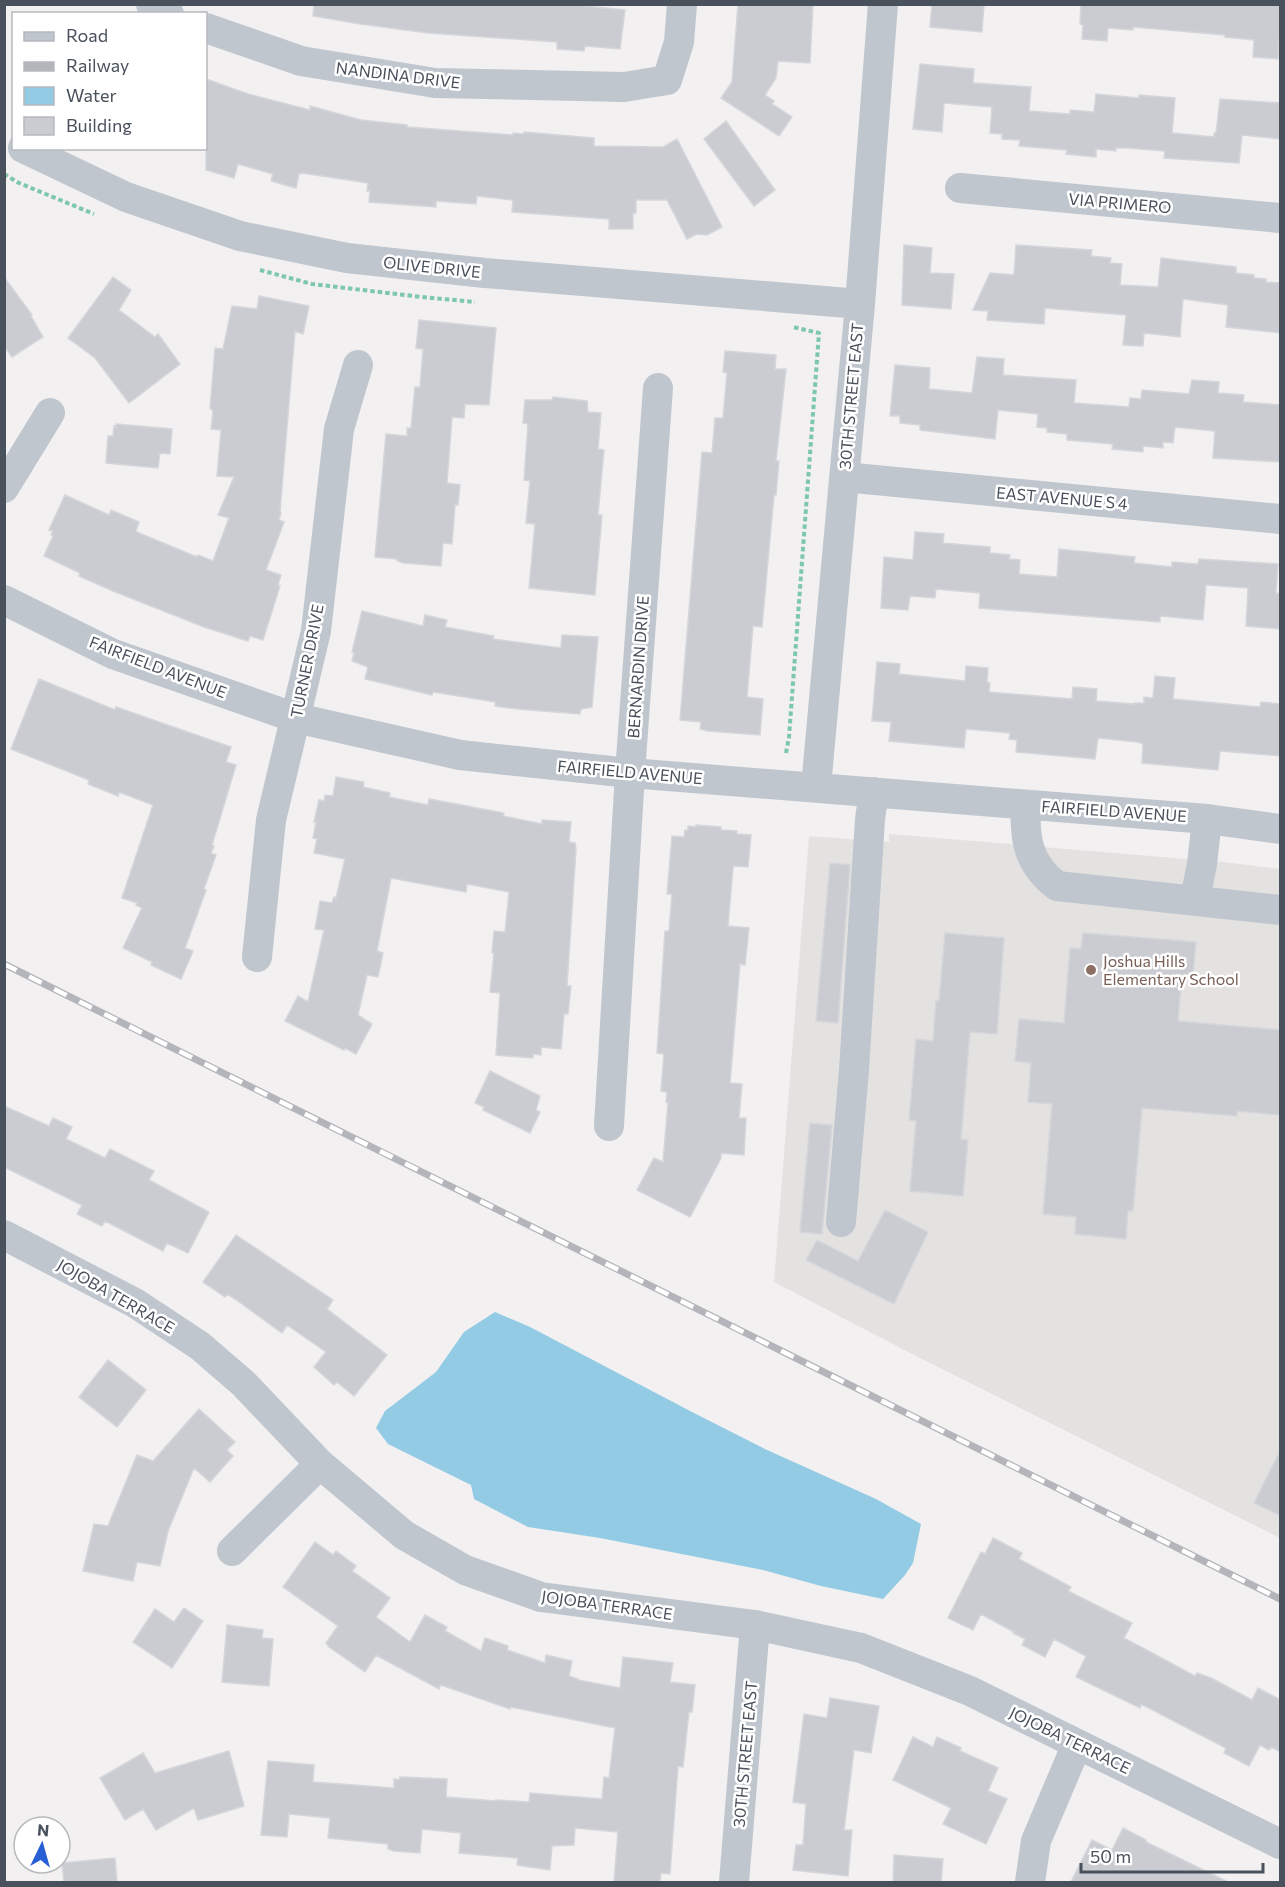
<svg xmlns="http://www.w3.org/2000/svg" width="1285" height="1887" viewBox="0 0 1285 1887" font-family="Commissioner,sans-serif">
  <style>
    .education { fill: #e3e2e1 }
    .water { fill: #93cbe5 }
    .building { fill: #caccd2; stroke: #d5d6db; stroke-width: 1.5 }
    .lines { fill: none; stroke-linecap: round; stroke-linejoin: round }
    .path { stroke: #7dc7ab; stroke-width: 4; stroke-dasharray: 4.5 3; stroke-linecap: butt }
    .minor { stroke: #bfc6ce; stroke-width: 30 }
    .rail-casing { stroke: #b3b5ba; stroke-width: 7 }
    .rail { stroke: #fff; stroke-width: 4.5; stroke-dasharray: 14; stroke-linecap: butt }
    .education-dot { fill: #8d6e63; stroke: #fff; stroke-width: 2 }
    .labels { text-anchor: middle; stroke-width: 5; stroke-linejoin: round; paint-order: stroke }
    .street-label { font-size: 16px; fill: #49515c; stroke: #fff }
    .education-label { font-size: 16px; fill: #785e54; stroke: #fff; text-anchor: start }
  </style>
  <rect width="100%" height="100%" fill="#f2f0f0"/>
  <path class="education" d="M889 834 1223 862 1280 869V1538L916 1356 774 1282 809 836 889 842Z"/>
  <path class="water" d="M495 1312 530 1327 692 1412 767 1450 876 1499 921 1524 913 1563 905 1575 883 1599 821 1586 763 1570 600 1538 528 1527 474 1499 471 1485 388 1444 376 1428 385 1411 436 1372 464 1332Z"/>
  <path class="building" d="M314 4H566L625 10 620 49 585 46 584 51 557 49V42L428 33 360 24 313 16Z
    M738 4H813L810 63 778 61 776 78 765 95 774 101 772 104 792 117 779 136 721 98 732 82Z
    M932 4H984L982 32 930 27Z
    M1081 4H1266L1281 6 1278 59 1253 57 1254 40 1225 37V35L1133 27V30L1108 28 1107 41 1082 39 1083 25 1080 24Z
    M920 64 974 69 973 83 1031 87 1029 111 1070 114V110L1094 112 1096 94 1139 98V95L1175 98 1172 133 1214 137V133H1216L1220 99 1281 103V139L1242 135 1239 163 1164 158 1165 151 1127 148H1116V151L1096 149V157L1066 154 1067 150 1019 146 1020 140 1002 139V134L990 133 992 107 944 103 942 132 913 129Z
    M206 79 248 94 310 110V106L361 120 407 125V127L513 135V133L524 134V132L594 138V146L663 147 677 139 722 227 707 235 697 234 687 239 667 200H636V213H633V229H609V219L512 212 513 200 477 196 476 204 436 201V207L369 202 370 191H367L368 183 302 173 299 174 296 188 271 181 273 174 238 164 234 178 206 170Z
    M726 121 775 190 754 206 704 139Z
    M904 245 932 248 930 273 954 274 951 309 902 305Z
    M1016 245 1092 250 1091 256 1111 258 1110 263 1122 264 1120 285 1158 287 1161 258 1236 267V273L1254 275V278L1266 279V282L1281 283V333L1226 327 1228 305 1183 299 1180 337 1144 333 1143 346 1123 345 1126 315 1045 308 1044 324 987 320 988 311 973 310 990 273 1014 275Z
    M4 277 32 315 31 316 43 337 12 357 4 346Z
    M113 277 131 290 119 310 155 337 158 334 180 364 129 403 95 358 68 338Z
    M259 296 309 306 303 334 295 331 280 512 281 513 279 520 284 522 266 570 281 575 278 585 280 586 263 640 250 636 248 641 204 627 113 591 79 576 80 573 44 556 53 536 51 535 53 531 49 530 65 495 109 515 111 510 139 522 136 531 139 533 197 557 198 555 213 561 229 518 218 515 234 477 217 476 221 430 211 429 213 411 210 408 215 348 223 349 232 306 257 309Z
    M419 320 496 328 489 405 465 404 464 418 452 417 447 483 460 485 458 505H455L452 544 443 543 441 566 404 563 397 561V559L375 557 386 434 407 436V428H411L415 387H420L423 349 416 348Z
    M725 351 776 355 775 369H786L776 461H779L776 495H774L762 627 753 626 747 697 763 699 760 735 707 731 700 729 701 722 680 720 702 452 712 453 715 418H723L727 373 723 372Z
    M977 357 1004 359 1003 375 1076 380 1074 403 1129 407 1130 398 1141 399 1142 390 1189 394 1192 380 1219 382 1218 393 1244 395 1243 402 1281 405V462L1213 458 1215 431 1175 427 1173 443 1163 442V448L1143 446V452L1112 449 1113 444 1067 440V434L1047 432V428L1037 427 1038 414 998 410 995 439 920 430V425L900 423V416H890L895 365 930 368 929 389 972 393Z
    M553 397 587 401 588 412 601 413 598 449 604 450 598 515H602L595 595 529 588 535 524 526 523 530 481 524 480 528 424 523 423 525 400H552Z
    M116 424 172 429 170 454 160 453 158 468 106 463 108 436H113L114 426 116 427Z
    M915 532 944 534 943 543 990 547V553L1010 555 1009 559 1020 560 1019 574 1057 577 1059 549 1135 557 1134 563 1172 567V562L1198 564 1199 559 1278 564 1276 593 1281 594V629L1246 626 1248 588 1206 585 1203 620 1160 616V622L979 608 980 593 936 589 935 598 910 596 908 610 881 608 884 557 913 560Z
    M362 611 423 626 425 615 447 620 445 627 494 636 493 639 561 648 562 635 598 637 592 707 581 709 580 714 518 709 495 706 496 702 433 692 432 695 365 679 368 667 352 661 354 653 352 652Z
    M877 662 900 664 899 674 965 681 966 666 988 668 987 682 990 683 989 692 1072 699 1073 687 1097 689 1096 701 1134 704V703H1144V697L1153 698 1155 676 1175 678 1173 699 1260 707 1261 702 1281 704V756L1220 751 1218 770 1142 763 1143 744 1138 742 1098 738 1095 759 1016 752 1017 740 1009 739 1010 733 966 729 964 748 889 741 891 722 872 721Z
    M39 679 115 710 116 707 231 747 226 762 236 765 212 845 214 846 211 853 216 855 204 889 206 890 185 948 193 951 181 979 151 965 152 962 123 948 142 908 136 905 137 903 122 898 153 805 119 792 118 796 88 784 89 780 11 749Z
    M336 777 364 782 363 787 390 793 389 797 428 805 429 799 504 813 503 816 542 824V820L571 822 569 842 575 843 576 849 567 986H571L568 1014H564L561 1049 541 1047V1055L533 1054V1058L496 1055 500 993 490 992 494 953H492L494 931 505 932 509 892 467 884 466 892 391 878 377 951 383 953 378 977 367 975 358 1015 372 1024 356 1054 345 1048 344 1050 285 1021 298 996 308 1002 324 930 315 929 320 901 332 903 334 897 336 898 345 859 314 853 317 839 313 838 316 822H314L319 800 324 801 325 795 333 796Z
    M696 825 721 827V830L737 831V834L751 835 748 867 734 866 733 868 728 926 749 928 745 965 740 964 730 1083 742 1084 739 1118H746L744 1155 721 1153V1158L690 1217 637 1190 654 1158 663 1162 668 1103 666 1102 667 1092 661 1091 664 1054 657 1053 665 931H669L672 894H667L672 836 684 837 685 830H688V826L696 827Z
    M830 863 850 865 838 1023 816 1021Z
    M945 933 1004 938 997 1034 970 1032 961 1139 968 1140 963 1196 910 1191 916 1121 909 1120 916 1039 933 1041 936 1001H939Z
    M1083 933 1196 942 1193 976 1182 975 1178 1021 1281 1030V1115L1237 1111V1116L1142 1108 1133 1211H1128L1126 1239 1075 1234 1076 1217 1043 1214 1052 1104 1028 1102 1031 1063 1015 1061 1019 1019 1064 1023 1070 948 1081 949Z
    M490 1071 540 1096 536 1110 540 1112 530 1133 483 1110 484 1107 475 1103Z
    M4 1106 49 1126 53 1118 72 1127 66 1139 105 1158 110 1149 154 1171 149 1180 209 1212 188 1253 167 1243 163 1251 105 1221 102 1226 77 1214 82 1205 4 1167Z
    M810 1123 832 1125 822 1234 800 1232Z
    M885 1210 928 1232 894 1304 806 1260 817 1240 858 1261Z
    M236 1235 333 1300 327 1309 387 1355 354 1396 337 1382 334 1385 314 1367 326 1352 287 1325 282 1333 235 1299 227 1294 225 1297 203 1282Z
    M108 1360 146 1390 117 1427 79 1397Z
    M199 1409 235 1442 227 1450 233 1456 210 1482 194 1468 168 1531 160 1566 137 1562 133 1581 83 1571 94 1524 108 1526 137 1455 153 1461Z
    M1281 1449V1516L1254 1503Z
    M993 1538 1022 1553 1019 1559 1071 1587 1068 1591 1132 1623 1124 1638 1195 1676 1197 1673 1211 1678 1252 1700 1258 1688 1281 1700V1752L1271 1747 1269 1750 1260 1745 1249 1766 1224 1753 1226 1748 1141 1704 1140 1708 1076 1677 1086 1656 1054 1639 1045 1657 1022 1645 1025 1639 1013 1633 1014 1632 981 1614 973 1630 948 1618 981 1552 985 1554Z
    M315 1542 333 1555 336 1551 356 1566 352 1571 390 1598 376 1617 410 1642 425 1615 447 1627 445 1631 481 1651 485 1638 508 1646 507 1650 545 1663 546 1655 572 1661 569 1676 578 1679V1680L620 1688 623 1657 673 1663 670 1682 695 1685 692 1712H689L683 1767 678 1766 670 1874 661 1873 660 1882H614L618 1832 575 1828 574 1845 552 1846 550 1870 517 1865 518 1858 459 1853 461 1833 422 1829 420 1853 394 1851 388 1849V1844L328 1838 330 1818 289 1814 287 1837 261 1835 268 1761 314 1765 313 1782 394 1788V1779L399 1780 400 1777 447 1779 446 1797 496 1801V1800L529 1802 530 1793 602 1799 604 1777 609 1778 615 1728 511 1707 510 1709 441 1685 439 1689 376 1655 365 1672 329 1647 326 1643 338 1626 283 1587Z
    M184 1608 203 1621 172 1668 133 1642 155 1609 174 1622Z
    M227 1625 263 1630 262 1638 273 1639 269 1686 222 1682Z
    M830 1698 879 1706 871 1753 854 1750 844 1830H852L848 1876 793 1870 796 1845H803L806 1804 793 1802 804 1714 827 1718Z
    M913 1737 933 1747 937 1737 961 1748 960 1751 998 1768 988 1791 1007 1799 986 1844 943 1824 951 1808 893 1780Z
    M229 1751 244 1806 198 1820 194 1808 156 1830 143 1809 125 1820 100 1778 143 1753 155 1773Z
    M1123 1828 1146 1840V1842L1228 1882H1071L1092 1840 1112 1850Z
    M894 1855 943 1859 941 1882H893Z
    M115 1858 117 1882H64L62 1863Z"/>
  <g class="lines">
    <path class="path" d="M4 174 19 183 94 214
      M260 270 312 284 422 297 475 302
      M786 753 789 737 819 333 793 327"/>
    <path class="minor" d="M151 4 169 14
      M206 28 301 61 435 83 624 87 667 80 679 42 682 4
      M23 148 126 197 240 236 347 258 485 273 860 304
      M960 188 1280 218
      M844 477 1280 519
      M4 488 50 413
      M4 600 113 654 296 718 460 755 630 773 1207 819 1280 829
      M816 787 860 304 883 4
      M1026 805C1024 839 1028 864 1057 886L1280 910
      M1195 899 1202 864 1207 819
      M257 957 271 820 316 631 339 429 358 365
      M609 1126 630 773 658 388
      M841 1222 854 1070 870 819 874 792
      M4 1235 135 1303 200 1346 244 1384 320 1464 404 1535 465 1570 541 1597 755 1625 861 1648 970 1691 1280 1844
      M232 1551 320 1464
      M734 1882 755 1625
      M1030 1882 1036 1841 1077 1744"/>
    <g class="rail-casing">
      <path id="rail" d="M4 964 1280 1599"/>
    </g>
    <use href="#rail" class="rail"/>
  </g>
  <circle class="education-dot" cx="1091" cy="970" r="6"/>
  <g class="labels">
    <g class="street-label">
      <text transform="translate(398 75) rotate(7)" y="6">NANDINA DRIVE</text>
      <text transform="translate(1120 203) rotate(5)" y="6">VIA PRIMERO</text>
      <text transform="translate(432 267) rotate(6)" y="6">OLIVE DRIVE</text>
      <text transform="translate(851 396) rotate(-85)" y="6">30TH STREET EAST</text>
      <text transform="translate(1062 498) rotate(5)" y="6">EAST AVENUE S 4</text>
      <text transform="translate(307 661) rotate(-79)" y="6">TURNER DRIVE</text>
      <text transform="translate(158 667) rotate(21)" y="6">FAIRFIELD AVENUE</text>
      <text transform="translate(638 667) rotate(-86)" y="6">BERNARDIN DRIVE</text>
      <text transform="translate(630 772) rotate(5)" y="6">FAIRFIELD AVENUE</text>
      <text transform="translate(1114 811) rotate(4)" y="6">FAIRFIELD AVENUE</text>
      <text transform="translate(116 1296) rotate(30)" y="6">JOJOBA TERRACE</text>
      <text transform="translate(607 1605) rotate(8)" y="6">JOJOBA TERRACE</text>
      <text transform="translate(1070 1740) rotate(26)" y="6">JOJOBA TERRACE</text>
      <text transform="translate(745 1754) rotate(-85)" y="6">30TH STREET EAST</text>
    </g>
    <g class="education-label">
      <text x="1103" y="967">Joshua Hills<tspan x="1103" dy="18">Elementary School</tspan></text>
    </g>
  </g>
  <rect width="1285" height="1887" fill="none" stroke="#49515c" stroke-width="12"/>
  <rect x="12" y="12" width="195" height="138" fill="#ffffff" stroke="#b6b9be" stroke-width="1.5"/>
  <rect x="24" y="32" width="30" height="9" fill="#bfc6ce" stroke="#b6b9be" stroke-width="1.5"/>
  <text x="66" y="42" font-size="18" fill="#49515c">Road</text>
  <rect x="24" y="62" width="30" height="9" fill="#b3b5ba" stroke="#b6b9be" stroke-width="1.5"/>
  <text x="66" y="72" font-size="18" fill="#49515c">Railway</text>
  <rect x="24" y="87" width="30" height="18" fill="#93cbe5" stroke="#b6b9be" stroke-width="1.5"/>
  <text x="66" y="102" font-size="18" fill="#49515c">Water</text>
  <rect x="24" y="117" width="30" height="18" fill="#caccd2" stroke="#b6b9be" stroke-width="1.5"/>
  <text x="66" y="132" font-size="18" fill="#49515c">Building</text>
  <g transform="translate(42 1845) rotate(5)"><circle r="28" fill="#ffffff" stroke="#b6b9be" stroke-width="1.5"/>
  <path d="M0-4.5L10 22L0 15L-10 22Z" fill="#285fd5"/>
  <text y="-9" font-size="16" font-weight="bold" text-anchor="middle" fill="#49515c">N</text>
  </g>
  <path d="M1081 1863v9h182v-9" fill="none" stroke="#49515c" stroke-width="3"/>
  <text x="1090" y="1863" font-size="18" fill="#49515c" stroke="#ffffff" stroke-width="4.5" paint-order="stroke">50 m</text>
</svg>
